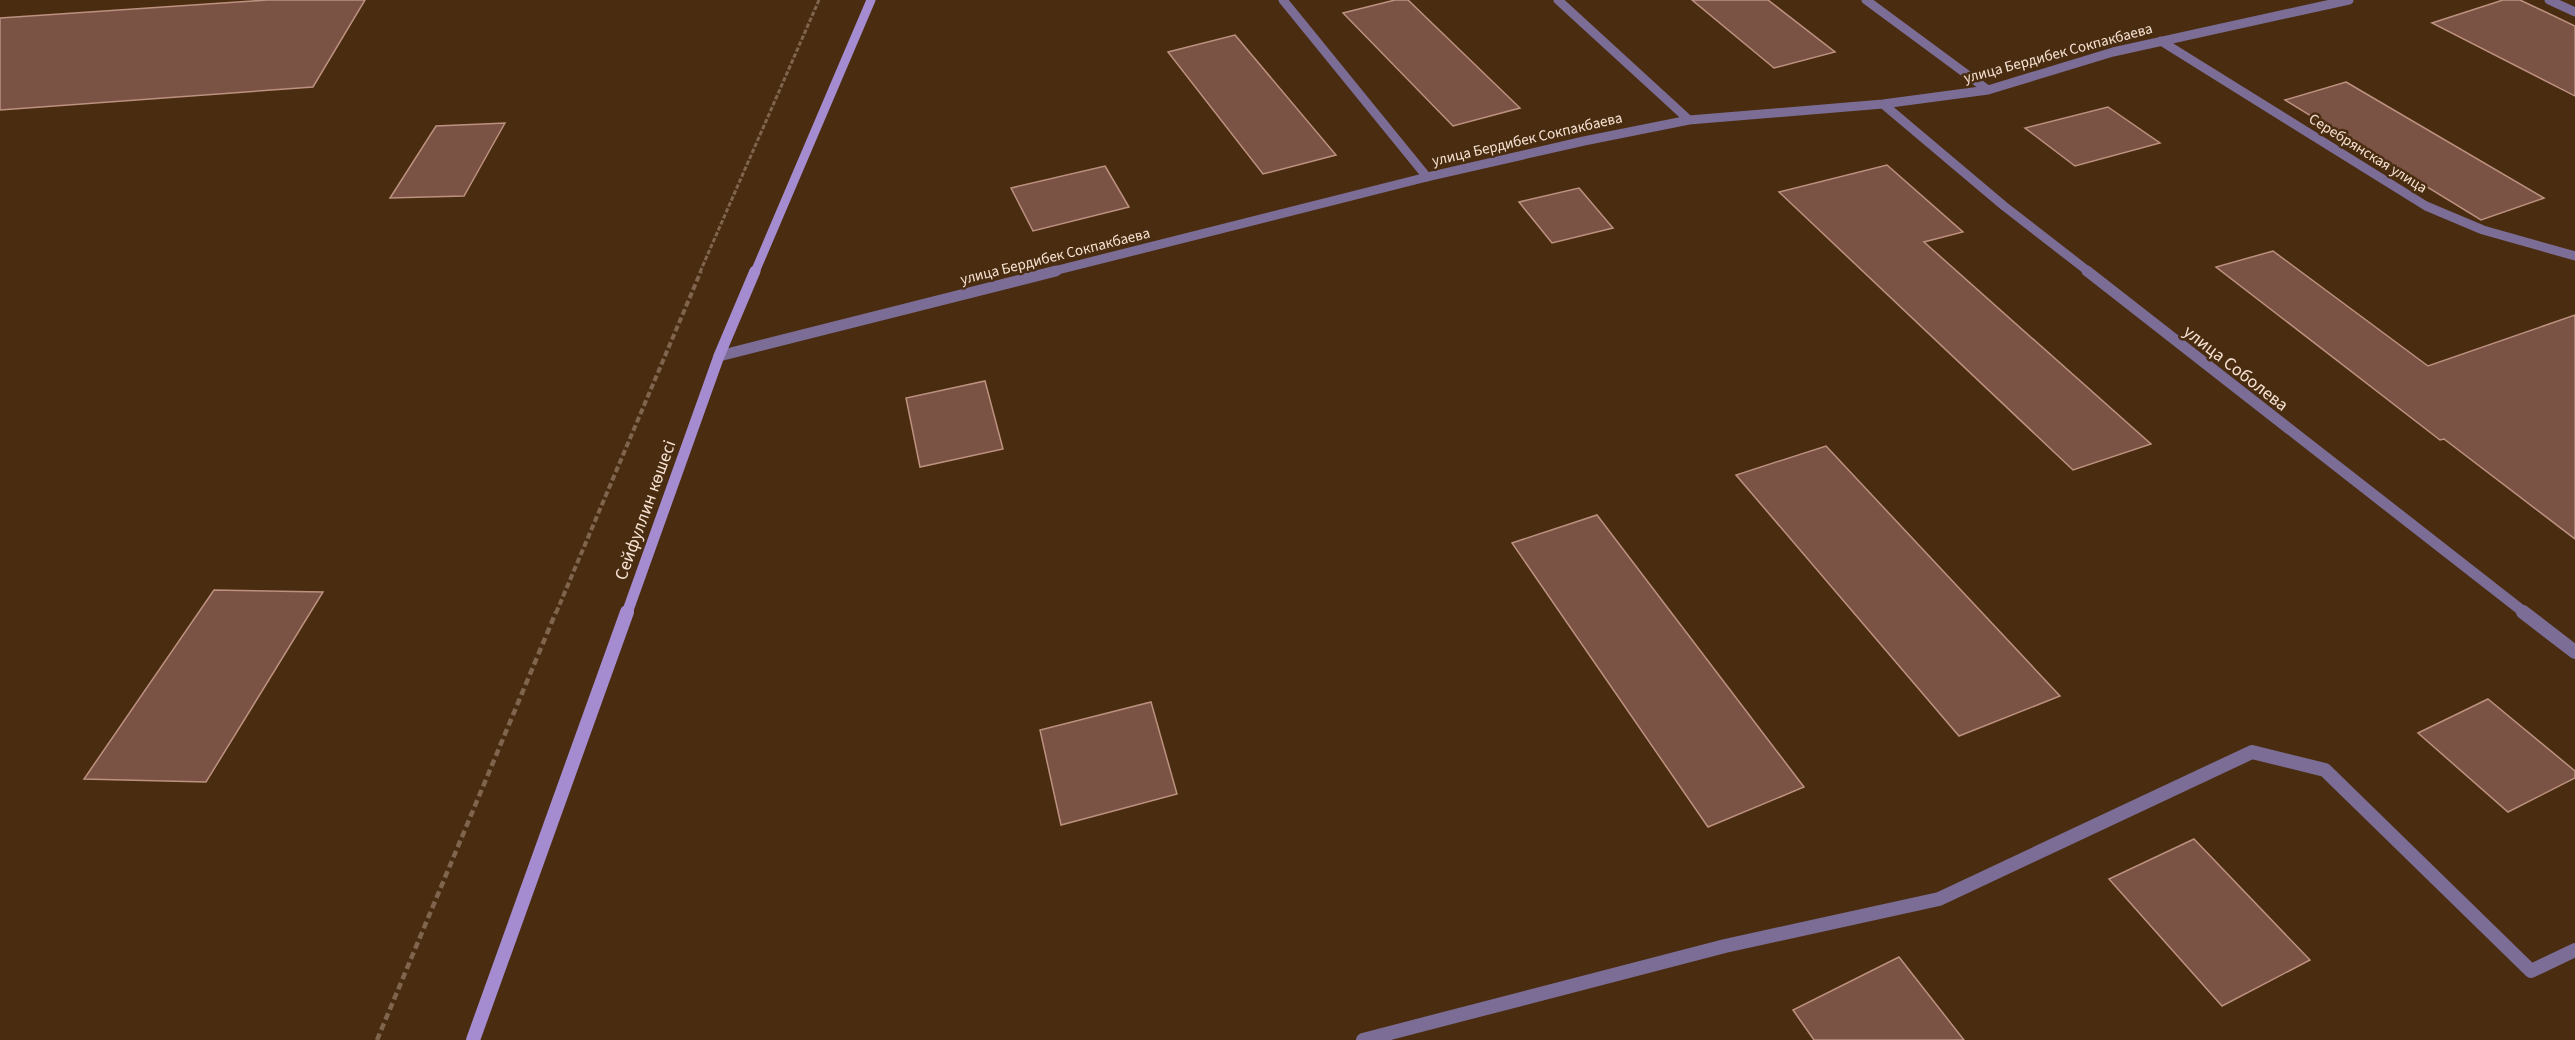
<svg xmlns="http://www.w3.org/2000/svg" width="2575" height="1040" viewBox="0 0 2575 1040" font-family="'Source Sans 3',sans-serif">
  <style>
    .building { fill: #7b5344; stroke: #bd9180; stroke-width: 1.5 }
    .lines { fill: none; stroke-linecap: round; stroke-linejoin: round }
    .path-far2 { stroke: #7f654d; stroke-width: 3; stroke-dasharray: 4.5 2; stroke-linecap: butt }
    .path-far1 { stroke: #7f654d; stroke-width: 4; stroke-dasharray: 6 3; stroke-linecap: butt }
    .path { stroke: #7f654d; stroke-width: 4.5; stroke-dasharray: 7 4; stroke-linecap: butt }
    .lane { stroke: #7c6d97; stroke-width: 9 }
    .street-far2 { stroke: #7c6d97; stroke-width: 9 }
    .street-far1 { stroke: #7c6d97; stroke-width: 11 }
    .street { stroke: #7c6d97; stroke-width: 14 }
    .secondary-far2 { stroke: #a58bcf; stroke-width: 9 }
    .secondary-far1 { stroke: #a58bcf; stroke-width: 11 }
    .secondary { stroke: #a58bcf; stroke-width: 14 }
    .labels { text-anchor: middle; stroke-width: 5; stroke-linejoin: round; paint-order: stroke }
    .far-street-label { font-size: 15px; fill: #f6e2d3; stroke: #4a2d11 }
    .street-label { font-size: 18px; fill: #f6e2d3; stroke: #4a2d11 }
  </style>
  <rect width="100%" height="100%" fill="#4a2d11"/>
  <path class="building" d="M267 0H365L313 87 0 110V18Z
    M1395 0H1408L1520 108 1453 126 1343 13Z
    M1692 0H1768L1835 52 1774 68Z
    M2503 0H2520L2575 26V96L2432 23Z
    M1235 35 1336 155 1263 174 1168 52Z
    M2346 82 2544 198 2481 220 2285 100Z
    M2108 107 2160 143 2075 166 2025 128Z
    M505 123 464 196 390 198 436 126Z
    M1887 165 1963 232 1924 242 2151 444 2073 470 1779 192Z
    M1105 166 1129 207 1033 231 1011 188Z
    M1579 188 1613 228 1552 243 1519 202Z
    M2273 251 2428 366 2575 315V539L2444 439 2440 440 2216 267Z
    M985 381 1003 449 920 467 906 398Z
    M1826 446 2060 696 1959 736 1736 475Z
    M1597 515 1804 787 1708 827 1512 543Z
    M214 590 323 592 206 782 84 779Z
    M2488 699 2575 771V778L2508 812 2418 733Z
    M1151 702 1177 794 1061 825 1040 730Z
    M2194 839 2310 960 2222 1006 2109 879Z
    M1899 957 1964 1040H1814L1793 1010Z"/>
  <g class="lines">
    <path class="path-far2" d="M700 272 819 0"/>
    <path class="path-far1" d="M556 613 701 271"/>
    <path class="path" d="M377 1040 556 612"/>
    <path class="lane" d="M1283 0 1427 177"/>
    <path class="street-far2" d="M1558 0 1689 120
      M1866 0 1988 90
      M2549 0 2575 12
      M2161 41 2426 206 2483 230 2575 256
      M1883 104 2004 206 2089 272
      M1050 272 1427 177 1584 141 1689 120 1883 104 1988 90 2113 52 2349 0"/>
    <path class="street-far1" d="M2087 271 2525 613
      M719 356 1056 271"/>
    <path class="street" d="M2523 612 2575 652
      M1363 1040 1725 946 1939 899 2252 752 2325 770 2531 971 2575 950"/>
    <path class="secondary-far2" d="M755 272 871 0"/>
    <path class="secondary-far1" d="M627 613 719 356 755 271"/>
    <path class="secondary" d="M473 1040 627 612"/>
  </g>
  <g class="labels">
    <g class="far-street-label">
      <text transform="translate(2058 53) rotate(-15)" y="5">улица Бердибек Сокпакбаева</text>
      <text transform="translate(1527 139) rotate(-13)" y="5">улица Бердибек Сокпакбаева</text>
      <text transform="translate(2368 153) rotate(32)" y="5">Серебрянская улица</text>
      <text transform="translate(1055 256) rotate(-14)" y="5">улица Бердибек Сокпакбаева</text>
    </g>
    <g class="street-label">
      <text transform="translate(2236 368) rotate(38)" y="6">улица Соболева</text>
      <text transform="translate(645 510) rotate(-70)" y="6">Сейфуллин көшесі</text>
    </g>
  </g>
</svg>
